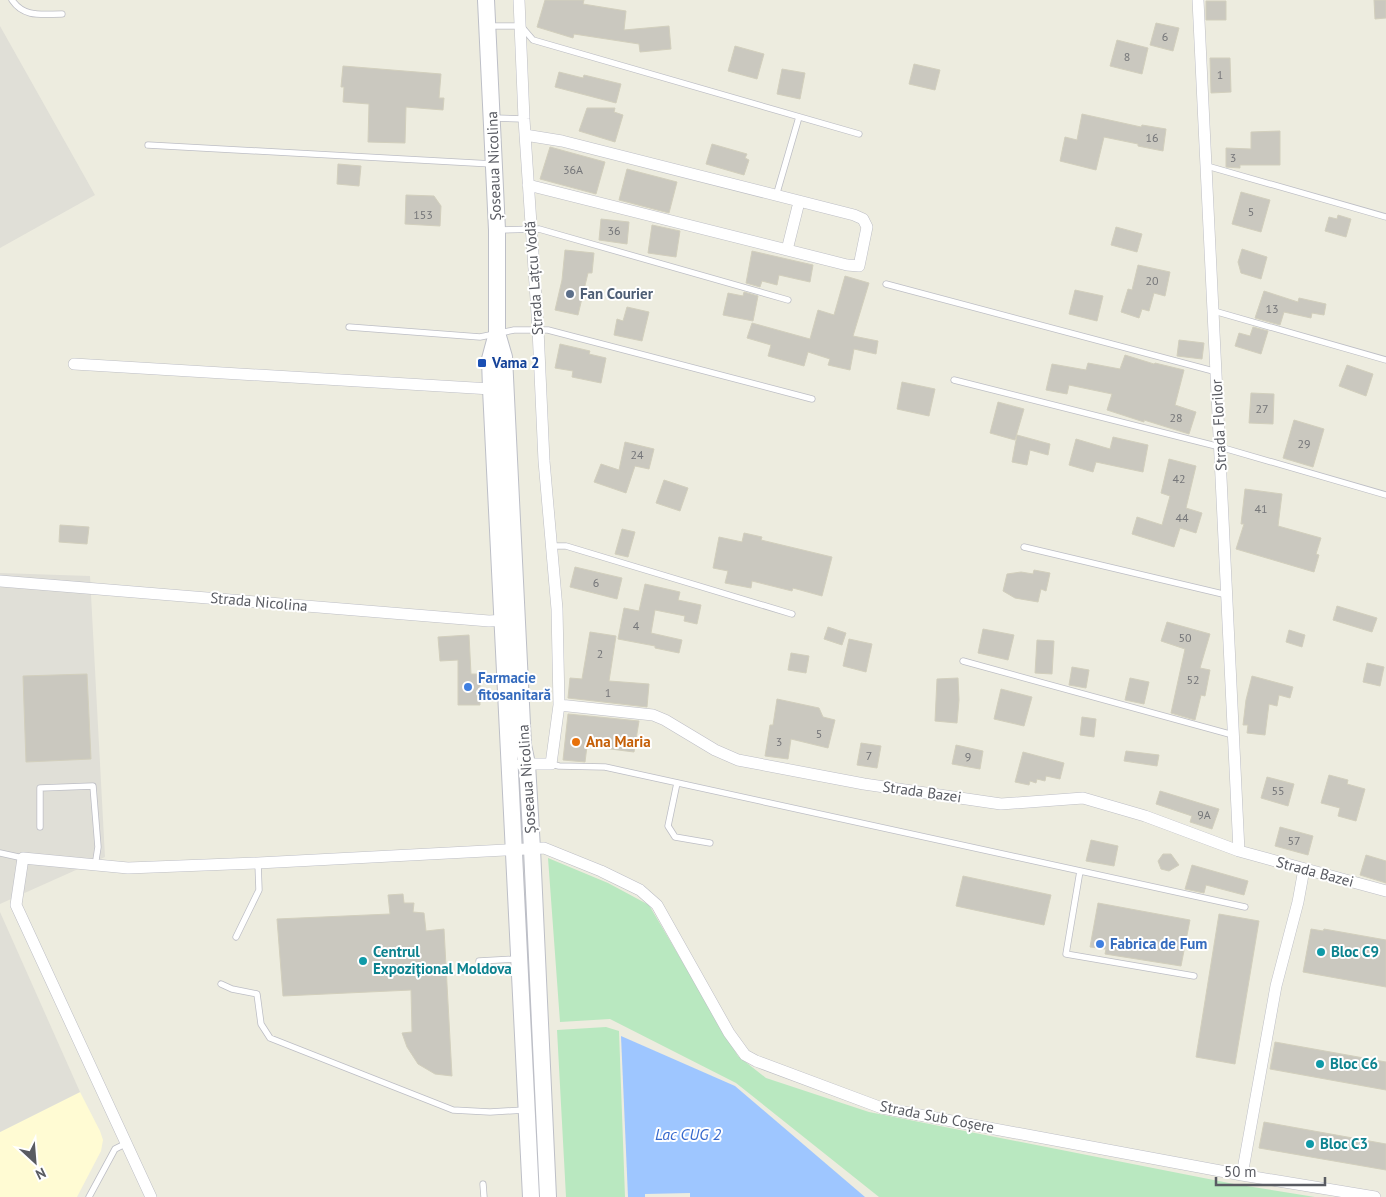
<svg xmlns="http://www.w3.org/2000/svg" width="1386" height="1197" viewBox="0 0 1386 1197" font-family="'PT Sans',sans-serif">
  <style>
    .commercial { fill: #fffbd3 }
    .industrial { fill: #e0dfd7 }
    .green { fill: #b9e8c0 }
    .water { fill: #9ec6ff }
    .pier { fill: #edecdf }
    .building { fill: #cac8bf; stroke: #d2cfbd }
    .lines { fill: none; stroke-linecap: round; stroke-linejoin: round }
    .service-casing { stroke: #bdbec5; stroke-width: 7 }
    .minor-casing { stroke: #bdbec5; stroke-width: 12 }
    .secondary-casing { stroke: #bdbfc7; stroke-width: 18 }
    .service { stroke: #fff; stroke-width: 5.5 }
    .minor { stroke: #fff; stroke-width: 11 }
    .secondary { stroke: #fff; stroke-width: 16 }
    .service-dot { fill: #5c6f8a; stroke: #fff; stroke-width: 2 }
    .transit-dot { fill: #1a4fb4; stroke: #fff; stroke-width: 2 }
    .shop-dot { fill: #3f7fe0; stroke: #fff; stroke-width: 2 }
    .food-dot { fill: #e8710a; stroke: #fff; stroke-width: 2 }
    .culture-dot { fill: #0f9aa8; stroke: #fff; stroke-width: 2 }
    .labels { text-anchor: middle; stroke-width: 4; stroke-linejoin: round; paint-order: stroke }
    .number-label { font-size: 12px; fill: #757679 }
    .street-label { font-size: 15px; fill: #595b62; stroke: #fff }
    .service-label { font-size: 15px; font-weight: bold; fill: #4e5e75; stroke: #fff; text-anchor: start }
    .transit-label { font-size: 15px; font-weight: bold; fill: #164399; stroke: #fff; text-anchor: start }
    .shop-label { font-size: 15px; font-weight: bold; fill: #366cbe; stroke: #fff; text-anchor: start }
    .food-label { font-size: 15px; font-weight: bold; fill: #c56008; stroke: #fff; text-anchor: start }
    .culture-label { font-size: 15px; font-weight: bold; fill: #0d838f; stroke: #fff; text-anchor: start }
    .water-label { font-size: 16px; font-style: italic; fill: #3669cd; stroke: #fff }
  </style>
  <rect width="100%" height="100%" fill="#edecdf"/>
  <path class="commercial" d="M80 1092 100 1131 103 1140 101 1151 77 1197H0V1132Z"/>
  <path class="industrial" d="M0 26 95 195 0 248Z
    M0 573 90 576 105 857 0 904Z
    M0 912 80 1092 0 1132Z"/>
  <path class="green" d="M548 858 608 883 649 905 738 1056 766 1078 869 1112 1234 1184 1315 1197H879L736 1083 610 1019 560 1022Z
    M606 1027 619 1031 625 1197H566L557 1030Z"/>
  <path class="water" d="M621 1036 735 1086 865 1197H628Z"/>
  <path class="pier" d="M690 1193V1197H645V1194Z"/>
  <path class="building" d="M545 0H584L583 4 626 11 624 30 669 26 671 49 640 52 639 44 574 34 573 38 537 27Z
    M1374 0H1386V18L1375 19Z
    M1206 1H1226V20H1206Z
    M1156 23 1179 28 1173 51 1150 45Z
    M1117 40 1148 48 1142 74 1110 66Z
    M735 46 764 54 757 79 728 71Z
    M1210 58H1230L1231 92 1211 93Z
    M914 64 940 70 935 90 909 84Z
    M343 66 441 74 439 98H444L443 110 406 107 405 143 368 142 369 104 343 102 344 87H341Z
    M782 69 805 73 800 99 777 94Z
    M559 72 583 78 584 75 621 84 616 103 555 87Z
    M587 108H615L614 112 623 115 615 142 579 131Z
    M1082 114 1141 127 1142 125 1166 129 1163 151 1138 146V144L1104 137 1096 170 1060 161 1065 137 1077 140Z
    M1280 131V165H1240V168L1226 167V148L1251 149V132Z
    M712 144 747 154 745 158 749 160 744 175 706 164Z
    M550 147 605 162 596 194 540 179Z
    M338 164 361 166 359 186 337 184Z
    M627 169 677 182 669 213 619 200Z
    M1241 192 1270 200 1261 232 1232 224Z
    M406 195 434 196 441 206 440 226 405 224Z
    M1338 215 1351 219 1346 237 1325 231 1329 217 1337 219Z
    M601 219 629 222 627 244 599 240Z
    M652 225 680 231 676 257 648 253Z
    M1116 227 1142 234 1137 252 1111 245Z
    M1242 249 1267 257 1261 279 1241 273 1238 262Z
    M565 250 594 253 592 273H588L578 315 555 310 562 280Z
    M752 251 813 265 810 282 779 275 777 285 762 281 760 287 746 283Z
    M1138 265 1170 272 1165 296 1154 293 1149 311 1142 309 1139 318 1121 312 1128 289 1132 290Z
    M845 276 869 283 853 336 878 341 876 354 854 349 850 370 828 365 830 359 808 352 804 366 768 356 771 345 747 338 752 323 810 339 818 310 834 315Z
    M1075 290 1103 296 1097 321 1069 314Z
    M1264 291 1298 302 1299 298 1326 304 1324 315 1312 313 1311 318 1284 312 1280 325 1255 318Z
    M744 292 758 296 753 321 723 315 728 293 743 296Z
    M627 307 649 312 642 341 614 335 617 319 623 321Z
    M1253 327 1268 331 1261 354 1235 346 1239 333 1250 336Z
    M1179 340 1204 343 1202 359 1177 356Z
    M560 344 590 351 589 354 606 358 601 383 572 377 573 371 555 368Z
    M1125 355 1154 364 1155 363 1184 370 1175 405 1196 412 1189 434 1144 420V422L1107 410 1112 394 1069 385 1067 394 1046 390 1052 364 1086 370 1088 363 1120 369Z
    M1347 365 1373 374 1366 396 1339 386Z
    M902 382 935 389 929 416 897 409Z
    M1251 393 1274 394 1273 424 1249 423Z
    M998 402 1024 409 1015 440 990 433Z
    M1294 420 1324 429 1313 467 1283 458Z
    M1017 435 1050 444 1048 455 1030 450 1027 465 1012 462Z
    M1113 437 1148 445 1143 472 1096 462 1093 472 1069 465 1076 439 1110 449Z
    M625 442 654 449 649 469 635 466 626 493 594 482 601 464 619 470Z
    M1169 459 1196 466 1186 508 1202 513 1196 533 1180 528 1174 547 1132 534 1137 517 1162 525 1170 496 1161 493Z
    M664 480 688 488 680 511 656 503Z
    M1245 489 1282 494 1278 526 1321 538 1316 554 1319 555 1314 572 1236 549 1244 524H1241Z
    M60 525 89 527 87 544 59 542Z
    M622 529 635 532 628 557 615 554Z
    M744 533 762 537 761 540 832 557 822 596 793 588 792 591 752 581 751 588 725 583 728 571 713 568 719 537 742 542Z
    M575 567 622 578 617 599 570 587Z
    M1034 570 1050 573 1046 591 1041 589 1038 602 1015 598 1003 591 1007 574 1021 572 1033 574Z
    M645 584 680 592 678 600 701 605 697 624 684 621 685 616 655 610 651 633 682 640 679 653 655 648V646L618 639 624 608 639 611Z
    M1337 606 1377 618 1372 632 1333 620Z
    M1167 622 1210 634 1200 668 1210 670 1205 696 1201 695 1195 720 1171 713 1185 649 1161 641Z
    M828 627 846 633 842 645 824 639Z
    M983 629 1014 635 1008 660 978 653Z
    M1289 630 1305 635 1302 647 1286 642Z
    M590 632 616 636 609 681 649 684 647 707 568 698 570 678 582 679Z
    M469 635 471 674H480V705H458V660L440 661 438 637Z
    M849 639 872 644 866 672 843 666Z
    M1037 640 1054 641 1052 674 1035 673Z
    M791 653 809 656 806 673 788 670Z
    M1367 663 1384 667 1380 686 1363 682Z
    M1072 667 1089 670 1086 688 1069 685Z
    M87 674 91 759 26 762 23 676Z
    M1252 676 1293 687 1290 698 1279 695 1277 706 1269 704 1265 735 1247 733 1248 725H1243L1246 700Z
    M958 678 959 700 957 723 935 721 937 679Z
    M1130 678 1149 682 1144 704 1125 700Z
    M1001 689 1032 697 1024 726 994 719Z
    M777 699 819 708 823 717 835 720 828 748 791 739 788 759 765 756 770 725H773Z
    M568 714 639 721 634 752 587 746 585 762 563 760Z
    M1082 717 1096 719 1094 737 1080 735Z
    M861 743 881 746 877 768 857 765Z
    M956 745 983 751 980 769 952 764Z
    M1126 751 1159 755 1157 766 1124 761Z
    M1023 752 1064 763 1060 779 1046 776 1045 781 1037 779 1036 783 1030 781 1029 785 1015 782Z
    M1329 775 1348 780 1347 784 1365 789 1356 821 1338 816 1340 808 1321 803Z
    M1267 777 1294 784 1288 806 1261 798Z
    M1160 791 1219 809 1212 829 1190 822 1192 816 1156 804Z
    M1280 827 1313 836 1308 855 1275 846Z
    M1091 840 1118 846 1114 866 1086 861Z
    M1163 854H1171L1179 865 1169 871 1161 869 1158 861Z
    M1366 855 1386 861V883L1360 875Z
    M1192 865 1248 881 1244 895 1206 885 1204 893 1185 889Z
    M963 876 1051 895 1044 925 956 906Z
    M403 894 404 903H414L413 912 424 913 426 931 444 929 452 1076 435 1074 418 1064 407 1047 402 1033 412 1032 411 990 283 996 277 919 390 914 388 895Z
    M1098 903 1190 920 1181 966 1105 954 1106 949 1090 947Z
    M1219 914 1259 921 1235 1064 1196 1057Z
    M1311 929 1323 931 1324 929 1386 940V987L1303 972Z
    M1275 1042 1386 1062V1090L1270 1069Z
    M1264 1122 1386 1144V1170L1259 1148Z"/>
  <g class="lines">
    <g class="service-casing">
      <path id="service" d="M12 0C24 18 42 14 62 14
        M488 26H521L533 40 859 134
        M494 118 524 119
        M148 145 492 164
        M1207 166 1386 217
        M776 196 799 117
        M498 230 539 229 788 300
        M886 284 1217 372
        M1214 311 1386 360
        M349 327 480 337 514 330H548L812 399
        M954 380 1220 447 1386 495
        M551 546H566L792 614
        M1024 547 1227 595
        M963 661 1233 735
        M551 764 559 766 605 767 1245 907
        M677 783 668 826 675 837 710 843
        M40 827V788L93 786 98 847 95 866
        M0 853 23 858
        M1080 871 1066 954 1194 976
        M236 937 259 890 258 863
        M479 961 517 959
        M221 984 232 989 257 994 261 1024 270 1038 453 1110 490 1112 524 1110
        M483 1184 484 1197
        M89 1197 115 1149 125 1144"/>
    </g>
    <g class="minor-casing">
      <path id="minor" d="M519 0 524 119 538 329 544 461 557 609 559 705 551 764H521
        M1198 0 1239 851
        M525 135 562 141 854 215 863 219 867 227 859 266 847 265 528 185
        M787 250 799 202
        M74 364 491 389
        M0 581 489 621 508 620
        M559 705 653 715 665 720 715 750 738 760 864 784 1001 804 1083 798 1145 816 1239 851 1386 891
        M1242 1175 1276 986 1298 902 1304 869
        M151 1197 16 905 23 858 128 868 258 863 544 848 601 871 640 890 657 905 729 1033 745 1055 756 1061 882 1108 1242 1175 1375 1197"/>
    </g>
    <g class="secondary-casing">
      <path id="secondary" d="M486 0 497 230V333L490 359 491 389 531 1197
        M497 333 504 357 523 745 527 764 532 849 548 1197"/>
    </g>
    <use href="#service" class="service"/>
    <use href="#minor" class="minor"/>
    <use href="#secondary" class="secondary"/>
  </g>
  <circle class="service-dot" cx="570" cy="294" r="5"/>
  <rect class="transit-dot" x="477" y="358" width="10" height="10" rx="2.5"/>
  <g class="shop-dot">
    <circle cx="468" cy="687" r="5"/>
    <circle cx="1100" cy="944" r="5"/>
  </g>
  <circle class="food-dot" cx="576" cy="742" r="5"/>
  <g class="culture-dot">
    <circle cx="1321" cy="952" r="5"/>
    <circle cx="363" cy="961" r="5"/>
    <circle cx="1320" cy="1064" r="5"/>
    <circle cx="1310" cy="1144" r="5"/>
  </g>
  <g class="labels">
    <g class="number-label">
      <text x="1165" y="41">6</text>
      <text x="1127" y="61">8</text>
      <text x="1220" y="79">1</text>
      <text x="1152" y="142">16</text>
      <text x="1233" y="162">3</text>
      <text x="573" y="174">36A</text>
      <text x="1251" y="216">5</text>
      <text x="423" y="219">153</text>
      <text x="614" y="235">36</text>
      <text x="1152" y="285">20</text>
      <text x="1272" y="313">13</text>
      <text x="1262" y="413">27</text>
      <text x="1176" y="422">28</text>
      <text x="1304" y="448">29</text>
      <text x="637" y="459">24</text>
      <text x="1179" y="483">42</text>
      <text x="1261" y="513">41</text>
      <text x="1182" y="522">44</text>
      <text x="596" y="587">6</text>
      <text x="636" y="630">4</text>
      <text x="1185" y="642">50</text>
      <text x="600" y="658">2</text>
      <text x="1193" y="684">52</text>
      <text x="608" y="697">1</text>
      <text x="819" y="738">5</text>
      <text x="779" y="746">3</text>
      <text x="869" y="760">7</text>
      <text x="968" y="761">9</text>
      <text x="1278" y="795">55</text>
      <text x="1204" y="819">9A</text>
      <text x="1294" y="845">57</text>
    </g>
    <g class="street-label">
      <text transform="translate(494 166) rotate(-92)" y="5">Șoseaua Nicolina</text>
      <text transform="translate(534 278) rotate(-94)" y="5">Strada Lațcu Vodă</text>
      <text transform="translate(1219 425) rotate(-93)" y="5">Strada Florilor</text>
      <text transform="translate(259 602) rotate(5)" y="5">Strada Nicolina</text>
      <text transform="translate(527 779) rotate(-94)" y="5">Șoseaua Nicolina</text>
      <text transform="translate(922 792) rotate(8)" y="5">Strada Bazei</text>
      <text transform="translate(1315 872) rotate(15)" y="5">Strada Bazei</text>
      <text transform="translate(937 1117) rotate(11)" y="5">Strada Sub Coșere</text>
    </g>
    <g class="service-label">
      <text x="580" y="299">Fan Courier</text>
    </g>
    <g class="transit-label">
      <text x="492" y="368">Vama 2</text>
    </g>
    <g class="shop-label">
      <text x="478" y="683">Farmacie<tspan x="478" dy="17">fitosanitară</tspan></text>
      <text x="1110" y="949">Fabrica de Fum</text>
    </g>
    <g class="food-label">
      <text x="586" y="747">Ana Maria</text>
    </g>
    <g class="culture-label">
      <text x="373" y="957">Centrul<tspan x="373" dy="17">Expozițional Moldova</tspan></text>
      <text x="1331" y="957">Bloc C9</text>
      <text x="1330" y="1069">Bloc C6</text>
      <text x="1320" y="1149">Bloc C3</text>
    </g>
    <g class="water-label">
      <text x="688" y="1140">Lac CUG 2</text>
    </g>
  </g>
  <g transform="translate(35 1162) rotate(154)" stroke="#ffffff" stroke-width="4" paint-order="stroke">
  <path d="M0-4L9 19L0 12L-9 19Z" fill="#595b62"/>
  <text y="-8" font-size="14" font-weight="bold" text-anchor="middle" fill="#595b62">N</text>
  </g>
  <path d="M1216 1177v8h109v-8" fill="none" stroke="#595b62" stroke-width="2.5"/>
  <text x="1224" y="1177" font-size="15" fill="#595b62" stroke="#ffffff" stroke-width="4" paint-order="stroke">50 m</text>
</svg>
